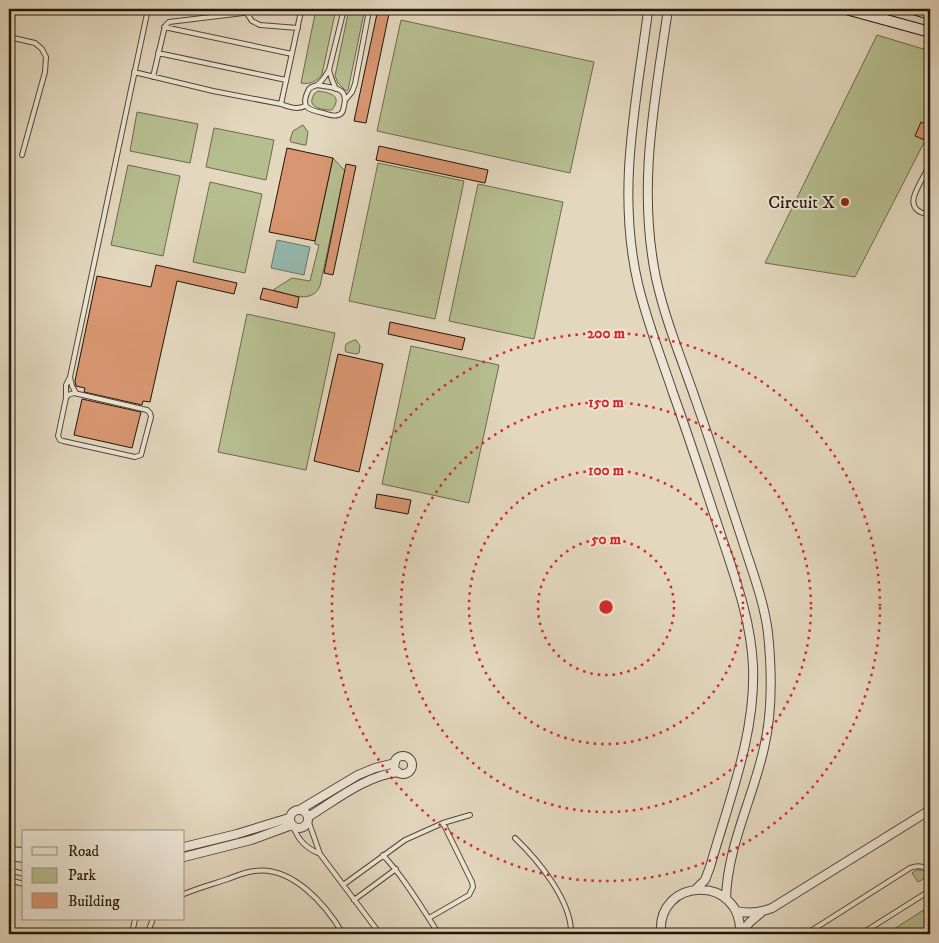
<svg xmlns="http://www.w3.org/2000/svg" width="939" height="943" viewBox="0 0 939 943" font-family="'IM FELL DW Pica',serif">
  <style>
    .green { fill: #b6be90; stroke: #6c6a4c }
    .water { fill: #95baaf; stroke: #67786c }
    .building { fill: #d89772; stroke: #221507 }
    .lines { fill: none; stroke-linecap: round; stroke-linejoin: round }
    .lane-casing { stroke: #524635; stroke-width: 6 }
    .street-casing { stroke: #524635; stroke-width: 10 }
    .secondary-casing { stroke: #221507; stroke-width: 12 }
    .lane { stroke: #ede5d5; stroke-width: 4 }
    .street { stroke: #ede5d5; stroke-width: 8 }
    .secondary { stroke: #ede5d5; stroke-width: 10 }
    .ring { fill: none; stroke: #d62828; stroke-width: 2.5; stroke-dasharray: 2.5 5 }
    .poi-dot { fill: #8f2418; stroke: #ede5d5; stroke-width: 2 }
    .labels { text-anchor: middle; stroke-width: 4; stroke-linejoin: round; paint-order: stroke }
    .poi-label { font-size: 18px; fill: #221507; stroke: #ede5d5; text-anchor: end }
    .centre { fill: #d62828; stroke: #ede5d5; stroke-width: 2.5 }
    .ring-label { font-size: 15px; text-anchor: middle; font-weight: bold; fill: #d62828; stroke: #ede5d5; stroke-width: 4; stroke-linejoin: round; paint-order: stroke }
  </style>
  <rect width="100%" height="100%" fill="#e3d7be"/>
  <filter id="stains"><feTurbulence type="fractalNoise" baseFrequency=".004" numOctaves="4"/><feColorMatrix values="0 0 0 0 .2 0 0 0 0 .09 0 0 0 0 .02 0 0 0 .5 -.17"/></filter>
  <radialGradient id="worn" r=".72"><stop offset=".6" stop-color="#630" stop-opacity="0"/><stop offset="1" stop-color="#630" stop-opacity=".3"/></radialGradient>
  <path class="green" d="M316 9H336L322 74C317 81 310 85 301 83Z
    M349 9 364 11V13L348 90 346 91 338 83 335 76Z
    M401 20 594 62 570 173 377 131Z
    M877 35 930 51V131L855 277 765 263Z
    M318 91C330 93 343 95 332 110 326 110 314 109 312 103 311 100 313 97 314 94Z
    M137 112 198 124 190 163 130 151Z
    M303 125 308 132 306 145H304L291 142 290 140 293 131Z
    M214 128 274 140 266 180 206 167Z
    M333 158 345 171 320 286C312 305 288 294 273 290L292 278 310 281 319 245 315 244V241Z
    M378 163 464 181 435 319 349 301Z
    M128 165 180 176 163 256 111 245Z
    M210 182 262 194 245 273 193 262Z
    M478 184 563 202 534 339 449 321Z
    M247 314 335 333 306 470 218 452Z
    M354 340H356L360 346 359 353 356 354 346 352 345 350 346 344Z
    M411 346 499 365 469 503 382 484Z
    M916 870H924L929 876 918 882 912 873Z
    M930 906V934H886Z"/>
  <path class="water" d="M277 240 310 247 304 275 271 268Z"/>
  <path class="building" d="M378 9H390L366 123 354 121Z
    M921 122 930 126V131L925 140 915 136Z
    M379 146 488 170 485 183 376 160Z
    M287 148 333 158 315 241 269 232Z
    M346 164 356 166 333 275 324 273Z
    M156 265 237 283 234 294 177 281 150 402 143 401 142 405 84 392 85 388 76 386 75 381 97 276 151 287Z
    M263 288 299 297 297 308 260 299Z
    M390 322 465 338 462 350 388 334Z
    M338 354 383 364 359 472 314 461Z
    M82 399 141 412 132 448 74 435Z
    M377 494 411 500 408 514 375 508Z"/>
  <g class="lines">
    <g class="lane-casing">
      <path id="lane" d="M246 12 252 21 260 25 298 28
        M164 27 292 54
        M9 37 35 43 42 49 46 57 45 72 22 155
        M158 53 286 80
        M329 70 332 80 336 89
        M134 72 213 91 281 104C289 107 297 110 305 106
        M153 77 164 30 166 25 169 22 276 9
        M317 85C332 88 349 86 344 106 343 110 343 114 338 115 334 117 327 114 323 113 309 110 300 108 308 91 310 86 313 87 317 85 322 82 326 75 329 70L344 9
        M346 99 352 92 355 84 368 16V9
        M281 104 300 16V11L298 9
        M930 164C925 175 917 186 914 197 911 208 920 215 930 213
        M70 377 72 386 76 393
        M66 398 68 395 74 393 147 410 150 413 151 417 141 455 135 457 63 441 60 440 58 436 66 398V385L70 377 148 9
        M308 820 320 854 380 934
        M293 826C298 840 306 848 320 854
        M515 838C538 860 572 901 571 934
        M383 855C405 879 421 907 439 934
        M925 868 930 860
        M9 870 24 874
        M9 880 24 884
        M343 885 405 840 443 823 470 815
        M184 894C198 888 213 884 228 879 236 876 245 872 254 871 292 865 326 905 343 934
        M354 900 396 869
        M429 918 469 895 473 887 472 882 443 823
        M132 934 135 919
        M147 934 153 919
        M806 934 910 868C918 865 925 866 930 872
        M861 934 926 893 930 889"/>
    </g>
    <g class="street-casing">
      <path id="street" d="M648 9 647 19C635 109 617 194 638 284 647 322 661 357 673 393 690 440 705 487 721 535 735 578 751 620 753 666 756 734 728 803 710 867L705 880 695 890
        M668 9C655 100 637 186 656 278 665 320 682 360 696 401 712 446 726 491 741 536 751 568 764 600 768 633 772 672 773 710 764 748 753 798 727 847 726 899
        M394 765a9 9 0 1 1 18 0a9 9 0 1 1-18 0Z
        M301 809 358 775 375 768 395 763
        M290 819a9 9 0 1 1 18 0a9 9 0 1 1-18 0Z
        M308 817C336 800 365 776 398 772
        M184 847 237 834 289 818
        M9 851 24 852
        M9 856 24 858
        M184 857 251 840 292 825
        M736 911C749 914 759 913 772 908L930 810
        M661 934C656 876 743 874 740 934
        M740 934 750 922 762 912"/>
    </g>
    <g class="secondary-casing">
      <path id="secondary" d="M846 9 930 32
        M913 9 930 14"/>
    </g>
    <use href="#lane" class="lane"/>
    <use href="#street" class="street"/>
    <use href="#secondary" class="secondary"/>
  </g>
  <g class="ring">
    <circle cx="606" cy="607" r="68"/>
    <circle cx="606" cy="607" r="137"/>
    <circle cx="606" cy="607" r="205"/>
    <circle cx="606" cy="607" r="274"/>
  </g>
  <circle class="poi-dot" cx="845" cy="202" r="5"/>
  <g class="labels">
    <g class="poi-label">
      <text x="835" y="208">Circuit X</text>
    </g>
  </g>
  <circle cx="606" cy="607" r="8" class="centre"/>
  <g class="ring-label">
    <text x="606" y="338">200 m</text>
    <text x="606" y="407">150 m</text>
    <text x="606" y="475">100 m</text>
    <text x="606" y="544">50 m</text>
  </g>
  <rect width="939" height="943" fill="none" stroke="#e3d7be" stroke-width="30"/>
  <rect x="10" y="10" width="919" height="923" fill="none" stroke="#221507" stroke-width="2.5"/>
  <rect x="15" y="15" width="909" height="913" fill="none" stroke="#221507"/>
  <rect x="22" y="830" width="162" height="90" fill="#ede5d5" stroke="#9c9283"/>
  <rect x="32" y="847" width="25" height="8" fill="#ede5d5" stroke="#9c9283"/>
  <text x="68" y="856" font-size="15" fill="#221507">Road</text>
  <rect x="32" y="868" width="25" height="15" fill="#b6be90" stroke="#9c9283"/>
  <text x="68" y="880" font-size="15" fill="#221507">Park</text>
  <rect x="32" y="893" width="25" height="15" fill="#d89772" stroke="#9c9283"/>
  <text x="68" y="906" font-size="15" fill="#221507">Building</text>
  <rect width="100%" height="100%" filter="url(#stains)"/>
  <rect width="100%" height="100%" fill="url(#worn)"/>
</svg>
